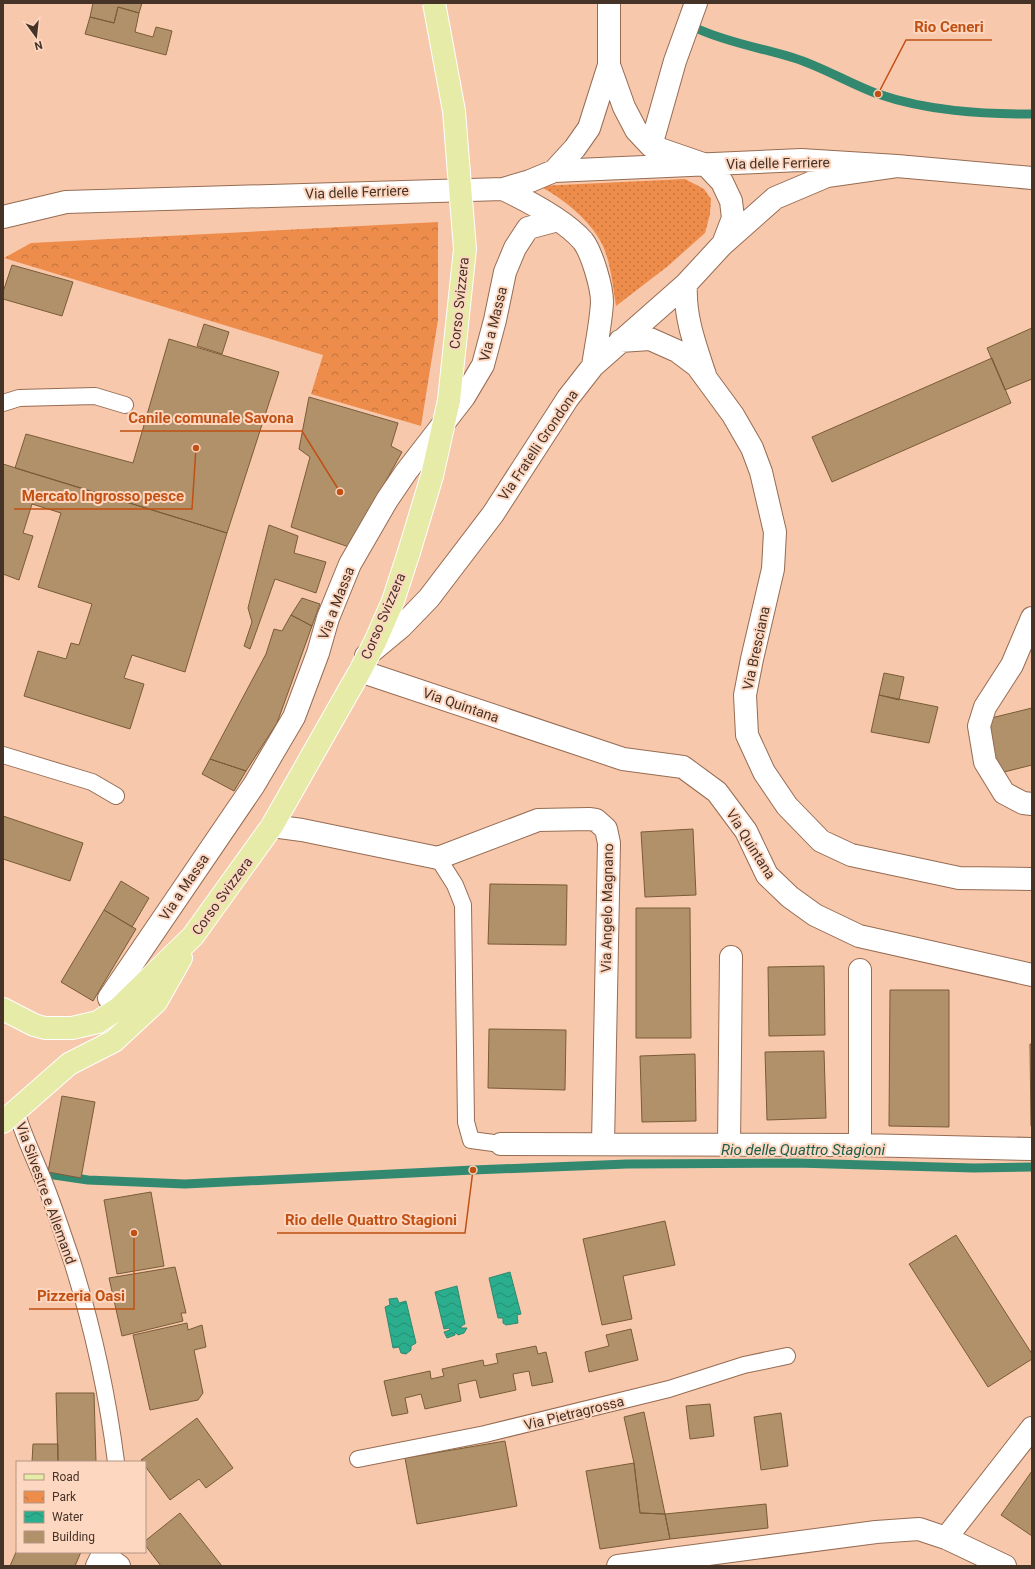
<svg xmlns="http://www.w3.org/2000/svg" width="1035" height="1569" viewBox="0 0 1035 1569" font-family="Roboto,sans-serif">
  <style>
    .grass { fill: url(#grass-dots) }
    .park { fill: url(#park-crowns) }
    .water { fill: url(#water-waves); stroke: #32896f }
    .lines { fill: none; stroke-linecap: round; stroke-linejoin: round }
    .stream { stroke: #32896f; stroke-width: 9 }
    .building { fill: #b1916a; stroke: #7a5c37 }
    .lane-casing { stroke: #966c53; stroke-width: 18 }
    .street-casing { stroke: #966c53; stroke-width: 24 }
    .primary-casing { stroke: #fff; stroke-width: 24 }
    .lane { stroke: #fff; stroke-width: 16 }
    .street { stroke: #fff; stroke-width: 22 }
    .primary { stroke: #e6eba7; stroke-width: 22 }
    .primary-bridge-casing { stroke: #fff; stroke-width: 24; stroke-linecap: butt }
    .primary-bridge { stroke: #e6eba7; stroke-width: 22 }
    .labels { text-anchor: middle; stroke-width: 4; stroke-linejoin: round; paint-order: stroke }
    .street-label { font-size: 14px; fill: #463328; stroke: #fed7c1 }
    .water-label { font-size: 15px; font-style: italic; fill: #1c5e4c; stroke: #fed7c1 }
    .leader { fill: none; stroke: #c05013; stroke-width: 1.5 }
    .callout-dot { fill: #c05013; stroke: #fed7c1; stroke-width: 1.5 }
    .callout-label { font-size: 15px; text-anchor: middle; font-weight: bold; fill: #c05013; stroke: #fed7c1; stroke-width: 4; stroke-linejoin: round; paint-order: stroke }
  </style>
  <defs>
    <pattern id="grass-dots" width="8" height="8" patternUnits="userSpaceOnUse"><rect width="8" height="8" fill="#ee8c4b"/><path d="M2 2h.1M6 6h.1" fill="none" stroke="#c3733e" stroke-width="1.8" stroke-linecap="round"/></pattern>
    <pattern id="park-crowns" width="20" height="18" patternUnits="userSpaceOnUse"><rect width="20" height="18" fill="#ee8c4b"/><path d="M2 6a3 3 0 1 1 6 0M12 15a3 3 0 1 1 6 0" fill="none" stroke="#c3733e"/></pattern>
    <pattern id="water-waves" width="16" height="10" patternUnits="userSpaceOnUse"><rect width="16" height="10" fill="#2aae8d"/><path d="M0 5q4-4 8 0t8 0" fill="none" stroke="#268e73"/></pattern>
  </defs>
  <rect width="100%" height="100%" fill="#f7c8ac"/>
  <path class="grass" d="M685 179 704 189 711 199 710 214 705 233 668 266 616 306C613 287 611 264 603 246 593 223 562 197 539 186Z"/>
  <path class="park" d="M438 222V320L421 426 311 394 323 355 4 258 31 243Z"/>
  <path class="water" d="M510 1272 521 1314 517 1315 518 1323 506 1325 503 1323V1318H498L489 1278Z
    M457 1286 465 1324 461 1326V1328H467L464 1333 458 1335 455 1332V1335L447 1338 444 1332 450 1330 449 1328 444 1329 435 1292Z
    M397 1298 399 1303 406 1301 416 1343 411 1346V1350L406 1354 401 1353 399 1347 393 1348 385 1307 390 1305 389 1299Z"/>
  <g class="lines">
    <path class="stream" d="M698 29C729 43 762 48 794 58 823 67 850 84 878 94 927 111 981 114 1032 114
      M47 1174 88 1180 185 1184 473 1170 627 1164 796 1163 974 1168 1032 1167"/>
  </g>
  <path class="building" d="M93 3H142L139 13 118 7 114 23 90 17Z
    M118 7 139 13 135 32 153 37 156 27 172 31 166 55 85 34 90 17 114 23Z
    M12 265 73 282 62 316 3 299V292Z
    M204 324 229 332 222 354 197 346Z
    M1032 328V379L1005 390 987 348Z
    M169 339 279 372 227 533 15 468 26 434 133 463Z
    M992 358 1011 403 832 482 812 437Z
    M309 397 398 423 391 446 402 452 349 547 291 527 310 457 299 449Z
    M3 464 227 533 185 672 132 655 124 678 144 684 130 729 24 696 38 651 66 659 71 643 79 645 92 604 38 587 61 513 32 504 23 533 33 536 19 580 3 574Z
    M269 525 298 536 294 553 326 562 316 593 275 579 250 649 244 646 252 622 248 608Z
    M302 598 320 604 312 626 291 615Z
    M291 615 312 626 277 723 246 771 210 759 266 654 274 629 282 631Z
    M884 673 904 677 899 700 879 695Z
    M879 695 938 707 929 743 871 732Z
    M1032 708V765L996 774 983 720Z
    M210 759 246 771 234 791 202 774Z
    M3 816 83 843 70 881 3 859Z
    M693 829 696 895 645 897 641 832Z
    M121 881 149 898 132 927 104 910Z
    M490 884 567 885 566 945 488 944Z
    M636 908H690L691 1038H636Z
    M104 910 136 929 93 1001 61 982Z
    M824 966 825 1035 769 1036 768 967Z
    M890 990H949V1127L889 1126Z
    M489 1029 566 1030 565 1090 488 1088Z
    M1030 1044H1032V1126H1031Z
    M824 1051 826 1118 767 1120 765 1052Z
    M695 1054 696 1121 642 1122 640 1056Z
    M62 1096 95 1102 81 1178 48 1172Z
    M151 1192 164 1266 117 1274 104 1200Z
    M665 1221 675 1265 623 1276 632 1319 602 1325 583 1239Z
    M956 1235 1032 1354V1359L988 1387 909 1264Z
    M175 1267 186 1313H181L183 1321 122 1336 109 1278Z
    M187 1323 188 1330 202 1325 206 1347 194 1350 203 1393 198 1400 150 1410 133 1335Z
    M631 1329 638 1360 589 1372 585 1352 609 1346 606 1335Z
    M536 1346 538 1354 546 1352 553 1382 532 1386 529 1371 513 1374 516 1390 480 1398 476 1380 458 1384 461 1401 425 1409 421 1394 405 1398 408 1413 392 1416 384 1381 430 1371 431 1379 444 1376 442 1369 483 1360 484 1366 498 1363 496 1354Z
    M56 1393H94L96 1462H58Z
    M710 1404 714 1436 690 1439 686 1406Z
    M644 1412 665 1514 640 1513 634 1463 624 1417Z
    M781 1413 788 1466 761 1470 754 1417Z
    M197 1418 233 1468 206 1488 199 1479 170 1500 145 1466V1462L141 1460Z
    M505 1441 517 1506 417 1524 405 1458Z
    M33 1444H58V1462H32Z
    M634 1463 640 1513 665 1514 670 1539 600 1549 586 1471Z
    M1032 1471V1536L1001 1515Z
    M766 1504 768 1528 670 1539 665 1514Z
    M180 1513 222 1566H161L145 1545V1541Z
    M17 1550V1552H81L75 1566H10Z"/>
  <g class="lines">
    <g class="lane-casing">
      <path id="lane" d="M3 403 19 398 95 396 125 405
        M3 755 92 782 116 796
        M438 858 455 885 463 905 466 1122 471 1140 501 1144
        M16 1111C24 1138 36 1161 46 1187 55 1210 63 1235 71 1258 93 1327 107 1391 116 1462
        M358 1459 485 1434 669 1389 744 1365 787 1356"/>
    </g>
    <g class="street-casing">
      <path id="street" d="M609 3V65L624 107 636 130 651 146 706 165 722 182 731 201 733 218 723 244
        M651 146 675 61 696 3
        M554 171 575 148 589 128 609 65
        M503 189C528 201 565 220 583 241 592 253 602 287 602 302 601 323 596 345 593 366
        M3 217 66 202 503 189 530 181 554 171 801 160 897 166
        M686 284C684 316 695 345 705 375
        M620 341 650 339 677 351 697 366 733 415 752 448 761 472 775 532 773 569 752 659 745 695 747 735 764 772 787 806 821 841 851 855 959 878 1032 879
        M1032 618 1012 665 985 707 979 726 985 762 1004 793 1023 803 1032 804
        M366 656 401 627 429 598 493 514 568 398 593 366 686 284 722 245 775 198 827 176 897 166 1032 178
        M360 671 623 759 683 767 717 792 746 831 767 875 790 897 815 915 859 936 1032 975
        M272 826 302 830 438 858 538 820 589 819 596 820 606 829 609 843 603 1144
        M860 970V1145
        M109 998 254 785 294 717 318 653 328 618 350 564 387 500 406 472 464 397 483 365 495 320 505 272 515 248 528 228 558 220
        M501 1144 860 1145 1032 1149
        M729 1145 731 957
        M946 1538 1032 1428
        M97 1566 103 1554 119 1566
        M618 1566 876 1532 919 1529 946 1538 1005 1566"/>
    </g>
    <g class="primary-casing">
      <path id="primary" d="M3 1009 34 1025 45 1028H72L98 1022 119 1008 193 936 272 826 360 671 375 642 393 601 409 552
        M3 1122 69 1064 114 1041 156 1002 181 958"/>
    </g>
    <use href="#lane" class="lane"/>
    <use href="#street" class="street"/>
    <use href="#primary" class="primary"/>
    <g class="primary-bridge-casing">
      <path id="primary-bridge" d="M409 552 432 476 449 400 465 249 454 111 434 3"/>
    </g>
    <use href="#primary-bridge" class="primary-bridge"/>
  </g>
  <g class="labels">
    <g class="street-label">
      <text transform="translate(778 163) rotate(-1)" y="5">Via delle Ferriere</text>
      <text transform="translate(357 192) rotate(-2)" y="5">Via delle Ferriere</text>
      <text transform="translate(459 303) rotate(-84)" y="5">Corso Svizzera</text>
      <text transform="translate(493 324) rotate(-76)" y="5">Via a Massa</text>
      <text transform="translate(538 445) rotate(-56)" y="5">Via Fratelli Grondona</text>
      <text transform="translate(336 603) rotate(-69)" y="5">Via a Massa</text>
      <text transform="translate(383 616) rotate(-67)" y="5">Corso Svizzera</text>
      <text transform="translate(756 648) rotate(-78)" y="5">Via Bresciana</text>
      <text transform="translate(461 705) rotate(19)" y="5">Via Quintana</text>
      <text transform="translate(751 844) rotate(58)" y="5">Via Quintana</text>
      <text transform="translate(184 887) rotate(-56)" y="5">Via a Massa</text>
      <text transform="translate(222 896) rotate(-54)" y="5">Corso Svizzera</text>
      <text transform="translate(607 908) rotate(-89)" y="5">Via Angelo Magnano</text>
      <text transform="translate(46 1193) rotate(70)" y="5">Via Silvestre e Allemand</text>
      <text transform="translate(574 1413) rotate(-14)" y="5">Via Pietragrossa</text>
    </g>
    <g class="water-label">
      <text x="803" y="1155">Rio delle Quattro Stagioni</text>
    </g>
  </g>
  <path class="leader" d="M878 94L906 40H992M340 492L302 431H120M196 448L192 509H14M473 1170L465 1233H277M134 1233L134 1309H29"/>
  <g class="callout-dot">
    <circle cx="878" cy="94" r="4"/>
    <circle cx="340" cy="492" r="4"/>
    <circle cx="196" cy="448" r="4"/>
    <circle cx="473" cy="1170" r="4"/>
    <circle cx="134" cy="1233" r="4"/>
  </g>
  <g class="callout-label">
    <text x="949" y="32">Rio Ceneri</text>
    <text x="211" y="423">Canile comunale Savona</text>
    <text x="103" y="501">Mercato Ingrosso pesce</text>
    <text x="371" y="1225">Rio delle Quattro Stagioni</text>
    <text x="81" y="1301">Pizzeria Oasi</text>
  </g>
  <rect width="1035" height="1569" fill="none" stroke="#463328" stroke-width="8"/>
  <rect x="16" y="1461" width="130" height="92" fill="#fed7c1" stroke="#b49584"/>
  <rect x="24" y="1474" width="20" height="6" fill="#e6eba7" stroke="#b49584"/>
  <text x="52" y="1481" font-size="12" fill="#463328">Road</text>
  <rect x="24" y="1491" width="20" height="12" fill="url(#park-crowns)" stroke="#b49584"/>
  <text x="52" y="1501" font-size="12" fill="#463328">Park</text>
  <rect x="24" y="1511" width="20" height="12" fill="url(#water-waves)" stroke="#b49584"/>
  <text x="52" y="1521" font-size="12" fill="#463328">Water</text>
  <rect x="24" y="1531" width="20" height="12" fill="#b1916a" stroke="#b49584"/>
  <text x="52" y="1541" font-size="12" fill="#463328">Building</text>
  <g transform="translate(36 36) rotate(165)" stroke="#fed7c1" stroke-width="3" paint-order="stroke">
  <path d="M0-3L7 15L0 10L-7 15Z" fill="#463328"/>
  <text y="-6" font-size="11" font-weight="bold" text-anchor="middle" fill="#463328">N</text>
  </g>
</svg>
